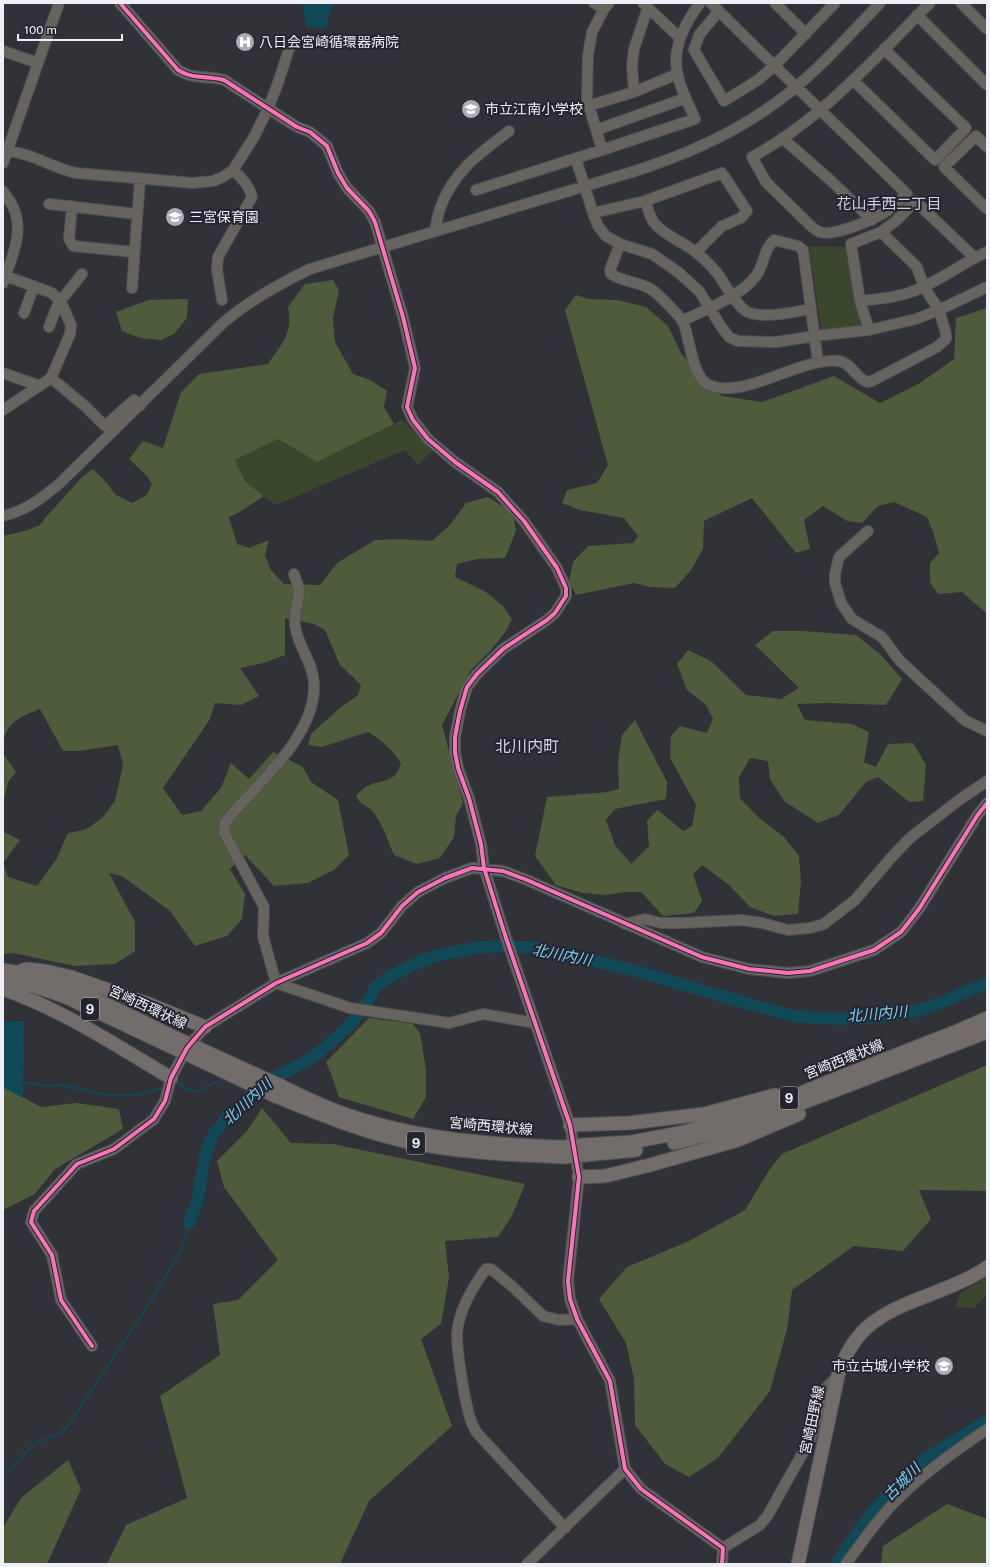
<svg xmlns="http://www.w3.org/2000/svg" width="990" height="1567" viewBox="0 0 990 1567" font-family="'Public Sans','Noto Sans JP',sans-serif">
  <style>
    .green { fill: #3b472d }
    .forest { fill: #4e5c3b }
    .water { fill: #124958 }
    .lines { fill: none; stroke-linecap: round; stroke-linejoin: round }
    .stream { stroke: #124958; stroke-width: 2 }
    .river { stroke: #124958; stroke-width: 12 }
    .minor-casing { stroke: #505056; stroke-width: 12 }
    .major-casing { stroke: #505056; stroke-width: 15 }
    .minor { stroke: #676460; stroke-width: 10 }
    .major { stroke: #726d6a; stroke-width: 13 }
    .major-bridge-casing { stroke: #505056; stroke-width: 15; stroke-linecap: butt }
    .major-bridge { stroke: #726d6a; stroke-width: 13 }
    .cycleway-casing { stroke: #252431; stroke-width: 6 }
    .cycleway { stroke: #fb73b8; stroke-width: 4 }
    .labels { text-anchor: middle; stroke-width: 4; stroke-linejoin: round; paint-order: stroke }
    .shield { fill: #252431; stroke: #b2b2bc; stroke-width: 1 }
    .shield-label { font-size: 13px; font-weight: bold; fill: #efeff7 }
    .poi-label { font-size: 14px; fill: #efeff7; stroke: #252431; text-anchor: start }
    .street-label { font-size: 14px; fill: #efeff7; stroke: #252431 }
    .neighbourhood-label { font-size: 15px; fill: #d1d1e2; stroke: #252431 }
    .water-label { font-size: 15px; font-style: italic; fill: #79d1ed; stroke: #252431 }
    .quarter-label { font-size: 16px; fill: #d1d1e2; stroke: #252431 }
  </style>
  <rect width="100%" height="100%" fill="#313138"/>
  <path class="green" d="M809 246 847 247 861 328 822 335Z
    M402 420 432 451 418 465 405 450 276 505 245 481 235 460 278 439 317 462Z
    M987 1276V1294L974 1308 955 1307 961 1292 980 1282Z"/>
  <path class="forest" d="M333 280 339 290 333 318 335 342 353 374 370 380 387 391 384 407 394 424 317 462 278 439 235 460 245 481 264 496 240 512 229 517 237 544 249 548 269 540 265 555 271 570 284 584 320 585 337 563 375 540 399 539 432 541 450 525 466 503 488 497 513 513 516 531 505 558 477 559 457 564 455 577 486 592 503 606 512 619 506 631 491 650 471 670 442 725 463 803 456 816 454 837 440 858 417 864 394 855C388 841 383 825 374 813 369 805 360 806 356 796 359 793 362 789 366 787 381 778 395 785 401 763 392 750 382 740 368 732L322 747 308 745 311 734 341 707 358 695 361 685 340 665 325 630 314 624 285 618V655L264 663 240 668 259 696 241 705 215 703 210 719 163 788 182 815 201 811 221 788 231 763 249 779 273 752 303 767 311 782 338 800 349 855 334 870 308 883 274 886 245 855 230 869 245 894 242 919 227 936 195 946 170 911 122 876 109 873 135 922V951L115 964 75 966 13 953 3 954V826L4 832 20 840 3 863 8 877 37 886 56 860 68 833 84 830 91 826 103 817 115 801 123 765 118 745 79 751H63L40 709C22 716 8 721 3 741V536L25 531 40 525 46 517 83 476 93 469 105 481 116 495 132 503 147 495 152 484 146 475 129 459 143 441 163 448 181 392 199 374 268 364C282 343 293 334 288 307L305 284Z
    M576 295 589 299 617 300 646 307 668 326 682 355 722 396 762 402 834 376 880 403 920 383 954 359 956 318 987 308V614L962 592 938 594 930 582V563L939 553 934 535 927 517 894 502 878 506 862 523 847 521 823 506 804 520 810 549 796 553 752 498 704 521 703 549 691 570 675 588 650 587 634 583 576 595 569 582 573 562 588 546 633 543 638 536 624 518 580 510 562 503 567 490 597 483 608 465 565 310Z
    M175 299H188L187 318 174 334 161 340 140 338 122 331 116 312 149 300Z
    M773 631H803L856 635 880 654 902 679 886 705 829 703 797 704 805 720 852 724 869 732 864 762 876 767 888 744 913 743 926 765 923 801 909 802 878 777 866 782 839 815 818 823 784 801 770 779 768 761 750 758 739 777 740 798 758 817 784 837 799 856 801 881 798 914 774 916 750 907 728 884 702 865 693 874 702 901 694 913 663 916 641 892H626L605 895 583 893 556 885 535 856 547 797 608 792 619 789 618 762 622 735 635 720 667 782 666 799 615 809 606 820 615 845 631 864 649 846 647 820 658 810 683 831 692 826 696 805 670 758 671 736 680 726 707 733 713 719 706 705 687 690 677 664 688 650 711 661 746 695 781 699 799 688 755 645Z
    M3 753 16 772 8 782 3 805Z
    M369 1018 413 1024 420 1033 426 1069V1097L413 1119 339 1097 331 1074 326 1062Z
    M987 1065V1191L919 1190 931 1219 903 1251 854 1246 792 1290 787 1329 770 1391 718 1458 689 1477 665 1464 635 1425 634 1379 626 1343 599 1299 627 1267 689 1241 745 1210 770 1169 782 1154Z
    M3 1087 41 1107 76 1103 119 1109 123 1129 55 1169 35 1194 3 1210Z
    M262 1108 291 1143 333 1144 525 1184 512 1216 498 1237 445 1241 449 1277 441 1324 421 1339 452 1426 369 1501 340 1564H107L126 1525 187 1498 160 1396 220 1355 213 1304 238 1300 278 1260 224 1187 217 1161 247 1131Z
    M68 1460 81 1489 47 1564H3V1528L21 1498Z
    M947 1504 987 1519V1564H881L883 1546Z"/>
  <path class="water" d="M302 3H334L328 17V24L322 29 306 26Z
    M24 1021 23 1098 3 1087V1022Z"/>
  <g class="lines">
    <path class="stream" d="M22 1082 48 1086 62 1085 107 1095H139L165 1087
      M173 1085 179 1083 185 1089 198 1092 223 1078 226 1079
      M3 1476 35 1443 60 1434 69 1424 153 1298 152 1297C167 1274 185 1250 189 1223"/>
    <path class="river" d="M189 1223 198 1199 205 1156 213 1135 226 1118 247 1100 253 1090 266 1081 288 1071 312 1058 328 1045 348 1027 368 1002 375 987 389 977 424 960 439 955 474 948 500 946 538 948 629 969 767 1009 794 1016 815 1018 840 1019 881 1017 920 1010 945 1001 987 983
      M836 1564 871 1513 928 1457 987 1420"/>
    <g class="minor-casing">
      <path id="minor" d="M120 3 178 70C194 80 206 75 224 80L297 127 310 132 327 146 338 173 347 188 369 211 375 222 403 317 415 368 407 407 413 420 428 439 455 462 498 492 513 509 524 521 557 568 566 588V596L555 613 547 620 503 649 477 674 467 687 460 711 455 737V752L458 768 469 798 481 844 484 868 505 935 570 1125 579 1177 568 1281 570 1299 577 1319 610 1381 625 1469 641 1489 723 1548 722 1564
        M594 3 604 9
        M643 3 680 38
        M711 3C775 68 842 130 907 194 901 199 895 205 888 210 876 219 833 237 820 232 817 231 814 229 812 227L766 182 752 157C821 120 875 58 930 3
        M775 3 806 34
        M961 3 987 29
        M719 11 699 35 694 50 724 101 758 80 774 66 835 3
        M917 15 987 85
        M3 51 38 63
        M853 80 935 160 966 128 884 49
        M634 92 632 66 634 49 648 7
        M588 106 634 92 677 74
        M596 130 686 98
        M782 138 828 178 872 220
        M987 147 976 136 944 167 987 209
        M602 150 587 99 588 55 592 32 604 9 609 3
        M3 151C29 151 52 168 76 173L193 183 213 181 223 177 233 170 254 137 268 109 278 83 289 49
        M576 159 593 213 598 226 606 236 620 244 652 254 678 272 700 292 720 325 729 337 738 341 776 342 815 336 869 330 916 319 939 310 987 287
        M3 163 59 3
        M476 190 602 150 695 119C689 105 681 91 678 76 671 50 685 23 700 3
        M3 191C6 196 11 202 13 207 25 232 11 259 3 283
        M645 201C648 208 650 218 655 224 665 235 678 240 690 248 700 255 710 264 717 273 725 283 738 310 750 313 767 318 794 312 811 309
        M49 204 137 214
        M72 206 69 239 73 246 134 252
        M593 213 645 201 722 173 747 211 741 218 722 226 696 252
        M435 230C437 222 438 213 441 206 454 171 480 153 509 131
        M620 244 610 270 611 274C623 282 639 282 651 289 658 294 679 315 683 322 690 338 692 378 709 385 746 400 799 357 839 361 850 362 857 379 867 382L872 381 937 347 946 339V334L939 310 924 287 917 267 881 232
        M3 275 52 293 61 302 71 325 70 334 51 378 3 410
        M132 288 140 179
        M222 300 217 270 218 257 252 197C250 186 241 177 233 170
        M860 301C877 299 895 298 911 292 938 283 961 263 987 252
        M24 313 34 286
        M682 321C706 309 740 297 756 276 764 266 763 250 774 240L798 246 803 250 818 362
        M49 327 58 304 82 274
        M869 330 860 301 851 244 881 232 897 220 915 201 974 257
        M3 373 40 386
        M51 378 85 406 105 426 134 400 140 406
        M3 516C27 510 41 499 60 483L224 322C250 300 279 284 310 269L632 172C683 156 730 136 774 104 814 76 846 38 880 3
        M868 531 839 557 835 574V583L841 603 852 619 882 637 900 661 951 708 966 721 987 731
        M294 574C296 580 299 586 299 592 298 603 294 614 295 625 297 645 313 662 314 683 317 733 261 781 230 816L225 823 224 832 264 907 263 936 276 983 350 1008 449 1023 483 1014 535 1023
        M625 924 645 919 661 923H683L742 920 762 923 788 930 810 928 824 924 855 900 891 858 910 838 959 800 987 781
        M92 1346 61 1300 52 1255 31 1222 34 1211 77 1164 114 1149 154 1119 165 1101 171 1078 187 1048 205 1027 276 983 367 943 381 933 402 906 418 892 445 878 472 868 503 871 527 880 702 957 749 969 788 973 810 971 874 950 901 932 919 909 977 816 987 803
        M565 1528 477 1433C469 1421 467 1406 464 1392 461 1373 457 1353 457 1334 458 1312 473 1286 486 1269H491L513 1287 543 1316 559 1320 577 1319
        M723 1548 760 1525 768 1515 811 1438 824 1390 838 1376
        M527 1564 625 1469
        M846 1564C863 1541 879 1517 900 1497 926 1471 957 1450 987 1429"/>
    </g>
    <g class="major-casing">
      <path id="major" d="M3 970C65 980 122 1012 178 1039
        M18 972 26 969 45 971 71 977 149 1004 205 1027
        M3 979 37 987 66 997 174 1048
        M3 989C63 1010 117 1046 171 1078
        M281 1086C297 1094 314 1102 331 1109 405 1138 486 1145 565 1147
        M273 1095C320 1114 367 1134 417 1144 466 1153 515 1155 565 1157
        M570 1125 629 1123 704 1114 775 1095
        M674 1143 740 1127 987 1032
        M583 1145 632 1142 684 1132 744 1115 794 1096 835 1079 960 1030 987 1018
        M585 1155 636 1150
        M579 1177 605 1176 650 1165 738 1140 799 1114
        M798 1564 838 1376C856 1316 898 1308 949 1287 962 1281 976 1276 987 1267"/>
    </g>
    <use href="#minor" class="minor"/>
    <use href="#major" class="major"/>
    <g class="major-bridge-casing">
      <path id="major-bridge" d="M178 1039 281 1086
        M174 1048 273 1095
        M565 1147 583 1145
        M565 1157 585 1155"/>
    </g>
    <use href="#major-bridge" class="major-bridge"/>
    <g class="cycleway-casing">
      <path id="cycleway" d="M120 3 178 70C194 80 206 75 224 80L297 127 310 132 327 146 338 173 347 188 369 211 375 222 403 317 415 368 407 407 413 420 428 439 455 462 498 492 513 509 524 521 557 568 566 588V596L555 613 547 620 503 649 477 674 467 687 460 711 455 737V752L458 768 469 798 481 844 484 868 505 935 570 1125 579 1177 568 1281 570 1299 577 1319 610 1381 625 1469 641 1489 723 1548 722 1564
        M92 1346 61 1300 52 1255 31 1222 34 1211 77 1164 114 1149 154 1119 165 1101 171 1078 187 1048 205 1027 276 983 367 943 381 933 402 906 418 892 445 878 472 868 503 871 527 880 702 957 749 969 788 973 810 971 874 950 901 932 919 909 977 816 987 803"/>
    </g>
    <use href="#cycleway" class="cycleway"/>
  </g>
  <defs>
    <g id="hospital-disc" transform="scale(1)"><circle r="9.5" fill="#acacb4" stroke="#252431"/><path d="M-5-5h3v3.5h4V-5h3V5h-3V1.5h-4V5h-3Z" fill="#fff"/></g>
    <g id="school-disc" transform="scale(1)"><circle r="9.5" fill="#acacb4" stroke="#252431"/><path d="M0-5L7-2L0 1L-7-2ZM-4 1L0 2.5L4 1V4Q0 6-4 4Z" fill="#fff"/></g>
  </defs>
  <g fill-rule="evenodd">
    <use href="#hospital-disc" x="245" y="42"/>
    <use href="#school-disc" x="471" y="109"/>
    <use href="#school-disc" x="175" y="217"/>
    <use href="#school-disc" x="944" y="1366"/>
  </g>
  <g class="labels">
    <g class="shield">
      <rect x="81" y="998" width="18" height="22" rx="3"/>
      <rect x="780" y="1087" width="18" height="22" rx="3"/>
      <rect x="407" y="1132" width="18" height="22" rx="3"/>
    </g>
    <g class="shield-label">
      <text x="90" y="1014">9</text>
      <text x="789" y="1103">9</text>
      <text x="416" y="1148">9</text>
    </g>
    <g class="poi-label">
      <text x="259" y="47">八日会宮崎循環器病院</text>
      <text x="485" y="114">市立江南小学校</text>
      <text x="189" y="222">三宮保育園</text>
      <text x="930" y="1371" text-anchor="end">市立古城小学校</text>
    </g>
    <g class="street-label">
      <text transform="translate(148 1007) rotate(25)" y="5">宮崎西環状線</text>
      <text transform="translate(844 1059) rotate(-22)" y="5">宮崎西環状線</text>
      <text transform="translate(491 1126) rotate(5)" y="5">宮崎西環状線</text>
      <text transform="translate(812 1420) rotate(-78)" y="5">宮崎田野線</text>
    </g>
    <g class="neighbourhood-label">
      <text x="889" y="209">花山手西二丁目</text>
    </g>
    <g class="water-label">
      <text transform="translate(562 955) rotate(11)" y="5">北川内川</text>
      <text transform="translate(877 1014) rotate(-5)" y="5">北川内川</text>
      <text transform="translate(247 1102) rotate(-43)" y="5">北川内川</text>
      <text transform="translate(902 1482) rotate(-45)" y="5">古城川</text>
    </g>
    <g class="quarter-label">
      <text x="527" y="752">北川内町</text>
    </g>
  </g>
  <rect width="990" height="1567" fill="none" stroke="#efeff7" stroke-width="8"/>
  <path d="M18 34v6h104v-6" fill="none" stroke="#efeff7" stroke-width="2"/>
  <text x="24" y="34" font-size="12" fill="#efeff7" stroke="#252431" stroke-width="3" paint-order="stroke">100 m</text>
</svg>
